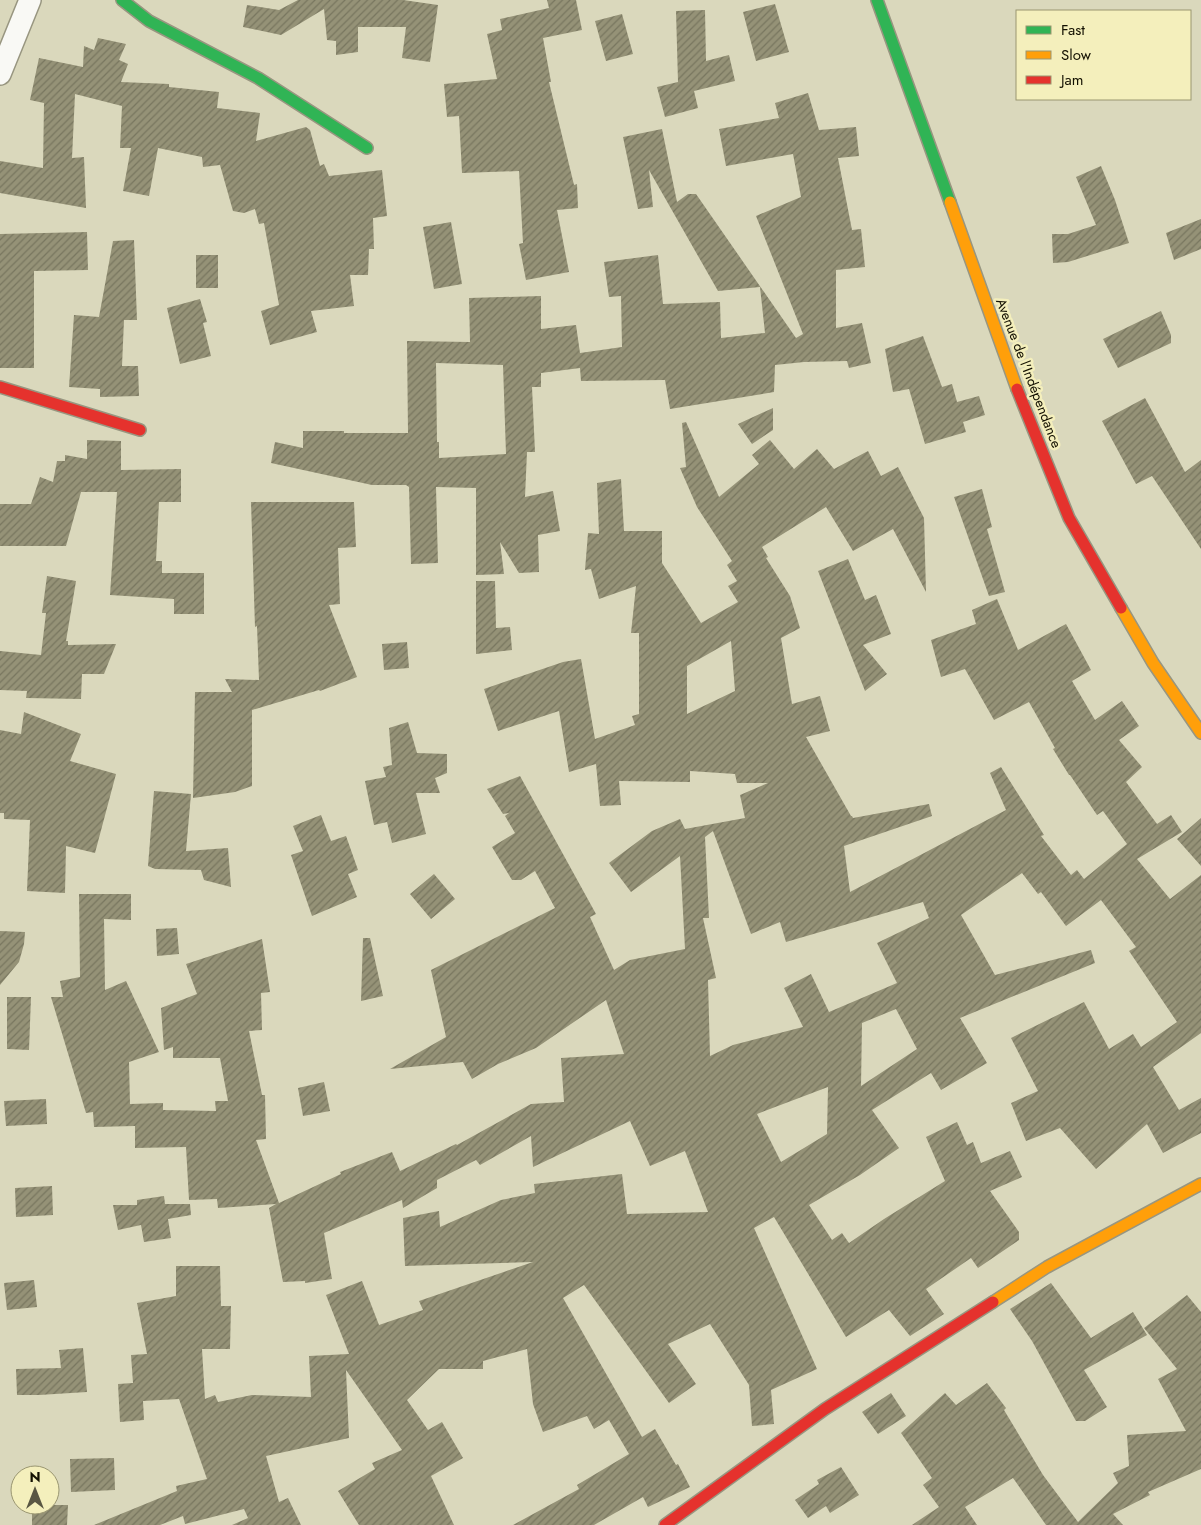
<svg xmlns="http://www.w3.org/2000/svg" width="1201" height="1525" viewBox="0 0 1201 1525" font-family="Jost,sans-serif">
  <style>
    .building { fill: url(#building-hatch); fill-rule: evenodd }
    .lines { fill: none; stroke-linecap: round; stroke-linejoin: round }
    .street-casing { stroke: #989680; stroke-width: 24 }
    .fast-casing { stroke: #989680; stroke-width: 14 }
    .slow-casing { stroke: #989680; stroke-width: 14 }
    .jam-casing { stroke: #989680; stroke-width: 14 }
    .street { stroke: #f9f9f5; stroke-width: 21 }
    .fast { stroke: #30b455; stroke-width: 11 }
    .slow { stroke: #ff9f0a; stroke-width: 11 }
    .jam { stroke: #e5322d; stroke-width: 11 }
    .labels { text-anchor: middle; stroke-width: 5; stroke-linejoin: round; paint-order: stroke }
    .street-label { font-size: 14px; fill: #131001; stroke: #f4efbc }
  </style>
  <defs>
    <pattern id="building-hatch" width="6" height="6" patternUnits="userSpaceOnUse" patternTransform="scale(1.25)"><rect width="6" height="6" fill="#959277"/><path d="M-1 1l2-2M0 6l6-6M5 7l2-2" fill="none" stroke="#78765f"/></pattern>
  </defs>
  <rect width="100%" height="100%" fill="#dad8bc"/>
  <path class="building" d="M298 0H403L438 5 430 62 402 58 406 27H358V52L336 55V41L327 40 324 9 281 35 243 27 247 5 279 10Z
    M547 0H576L582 30 543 38 551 82H549L574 185 577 184 578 208 557 210 569 272 526 280 519 244 523 243 519 171 462 173 459 116 447 117 444 84 497 79 487 34 502 30 500 19 549 8Z
    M775 4 789 52 756 61 743 12Z
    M705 10 706 61 729 55 735 81 694 91 698 108 665 117 657 87 678 82 676 11Z
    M622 14 633 54 606 61 595 21Z
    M98 38 126 44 119 60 128 64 121 82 169 84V87L219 92 217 108 260 113 256 141 306 127 310 130 320 166 324 164 329 176 382 170 387 216 373 218 374 249H369L368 275H350L354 306 311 311 317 332 270 345 261 311 279 305 264 223 259 224 255 209 244 213 233 211 220 165 203 167 202 157 158 148 149 196 123 191 131 148H120L122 106 75 94 72 158 84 157 86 208 0 193V161L43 168 44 103 30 100 39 58 83 67 84 46 94 50Z
    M808 93 819 130 856 127 859 156 838 158 852 230 861 229 865 267 836 270V328L862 323 871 363 849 368 847 361 804 362 775 365 774 392 670 409 665 380 581 381 580 368 541 373V387H532L535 452H527L525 497 553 491 560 531 538 535 539 572 519 573 500 542 504 574 476 575V488L436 487 438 563 411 564 409 487 406 485H372L271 463 275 442 303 448V431H344V433H408L407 341 470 342 469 298 541 296V329L576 325 580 353 622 347 621 296 609 297 604 262 658 255 663 304 720 302 721 338 765 333 760 287 718 291 649 170 653 207 638 209 623 137 662 129 677 202 688 194H696L796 338 803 334 756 216 801 197 793 154 726 166 719 129 779 118 775 103ZM436 363 503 365 506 454 439 458V442H437Z
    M1101 166 1115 200 1129 243 1068 262 1053 263 1052 234H1068L1096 225 1076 177Z
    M1201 219V249L1174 260 1166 233Z
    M451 222 462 284 434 289 423 227Z
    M87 232 88 270 34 271V368H0V234Z
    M134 240 137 320H124L122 366H138L139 396 100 397V389L69 387 74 315 99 317 113 241Z
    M196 255H218V288H196Z
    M200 299 207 322 203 323 211 356 180 364 167 308Z
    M1161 311 1171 335V343L1118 368 1103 339Z
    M923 336 942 387 952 384 957 402 979 396 985 415 963 422 966 432 925 444 909 389 893 392 885 349Z
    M1145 398 1185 472 1201 460V549L1152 476 1136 484 1102 421Z
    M773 408V430L752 444 738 424Z
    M686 422 719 497 759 464 752 455 770 440 794 469 817 449 834 469 868 451 881 476 898 467 924 518 926 592 893 529 853 551 826 507 762 547 768 557 766 558 790 596 800 628 781 638 792 704 820 696 830 731 806 737 851 816H852L853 818 929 804 932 816 844 846 850 892 1006 810 990 773 1001 767 1044 835 1041 836 1071 875 1077 870 1084 879 1127 844 1103 811 1097 815 1070 775H1069L1053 749 1055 748 1029 702 994 720 965 669 941 677 931 640 976 624 972 610 997 599 1018 650 1066 624 1091 670 1072 681 1095 720 1122 701 1139 726 1119 740 1142 767 1126 782 1157 824 1171 815 1182 832 1137 859 1170 899 1201 875V1033L1153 1067 1179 1110 1201 1098V1133L1163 1153 1147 1124 1096 1169 1060 1128 1026 1141 1011 1103 1038 1091 1011 1038 1084 1002 1109 1049 1133 1034 1141 1047 1177 1022 1129 951 1136 947 1101 900 1066 926 1041 892 1038 894 1022 873 961 915 995 975 1091 950 1095 963 960 1018 987 1063 941 1090 931 1073 872 1110 899 1148 860 1175 809 1205 832 1240 842 1233 849 1243 884 1219 945 1181 926 1137 957 1122 967 1145 973 1142 981 1163 1010 1151 1022 1177 990 1191 1019 1232V1240L978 1268 971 1258 926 1289 944 1314 910 1336 889 1310 846 1337 774 1217 754 1228 817 1369 771 1390 774 1424 752 1426 749 1385 710 1324 668 1344 696 1384 669 1403 584 1285 563 1298 642 1437 655 1429 676 1465 678 1464 690 1487 648 1507 643 1497 594 1525H513L579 1489 577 1485 629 1454 609 1420 594 1429 587 1416 543 1432 533 1404 527 1349 483 1361V1369H439L407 1400 428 1430 442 1422 463 1458 431 1476 454 1525H359L338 1491 375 1469 372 1463 402 1450 346 1370 349 1438 266 1456 279 1502 288 1498 301 1525H232L248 1518 244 1509 185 1524 183 1516 160 1525H94L177 1491 176 1486 207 1479 179 1399 143 1401 144 1420 120 1422 118 1384 133 1383 131 1355 147 1354 137 1303 176 1296V1266H220L221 1306H231L230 1349H202L205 1399 215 1395 218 1402 252 1395 311 1397 309 1356 349 1354 326 1295 362 1281 379 1325 423 1310 419 1301 533 1262 405 1266 403 1218 439 1211 440 1227 501 1200 535 1193 534 1184 622 1174 627 1214 708 1212 685 1151 650 1166 630 1121 533 1167 531 1136 480 1165 476 1160 437 1180V1188L403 1208 402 1200 324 1233 332 1279 305 1283V1281L283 1282 269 1208 276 1204 218 1208 217 1199 189 1200 186 1147 135 1148V1126L94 1127 93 1112 86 1113 51 997H63L60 981 80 977 79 894H131V920L104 919 105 990 126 981 159 1052 129 1062 130 1104 163 1103V1110L216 1111 215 1101H228L220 1058H173V1047L164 1050 161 1008 197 994 186 964 262 939 270 992 261 993 262 1030 249 1031 262 1095H265L266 1139 256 1140 279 1203 341 1174 340 1172 392 1152 400 1171 456 1144 457 1145 531 1104 564 1102 561 1058 624 1054 606 1000 536 1048 498 1064 472 1079 463 1062 390 1069 446 1037 431 970 555 908 535 871 521 880H512L492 847 515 833 505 816 509 813 503 814 487 789 520 776 596 914 590 917 614 970 630 960 685 949 680 856 631 892 609 863 652 831 680 819 685 829 745 818 740 795 768 783H737L735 774 690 771V782L619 781 621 805 600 806 596 764 569 772 559 711 498 731 484 689 563 662 581 659 595 739 635 725 632 716 639 714V633H631L636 586 599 599 591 569 585 570 588 533 599 534 597 483 621 479 624 531H662V563L701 623 738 602 728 586 737 581 727 565 732 561 697 507 680 468 686 467 682 423ZM731 641 735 691 687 714V666ZM713 831 751 934 780 922 786 942 923 902 929 918 877 943 897 983 829 1012 811 974 784 988 803 1027 733 1045 710 1056 708 980 716 978 703 918H709L705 837ZM896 1009 917 1049 861 1086 862 1023ZM828 1087 827 1134 781 1162 757 1114Z
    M87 440 121 441V470L181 469V502H159L156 561H162V573H204V614H174V599L110 595 117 492H81L66 546H0V504H31L40 477 53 482 57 461H65V455L87 459Z
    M982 489 992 527 987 529 1005 592 989 596 954 497Z
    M251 502H354L356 547 338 548 340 604 329 605 357 677 320 691 319 690 252 710V786L235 792 193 798 195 692H232L225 679 259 680 257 626 255 627Z
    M848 559 865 600 876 595 891 634 863 645 887 674 865 691 818 571Z
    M47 576 76 581 66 641H68V645L116 644 104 674H82L81 699 26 698 27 691 0 690V651L41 655 46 613H42Z
    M476 581H495L496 628 510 627 512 650 476 654Z
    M407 642 409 668 384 670 382 644Z
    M24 712 81 734 70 761 116 774 95 853 66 846 65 893 27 891 30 820 4 819V813H0V730L21 734Z
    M408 722 417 753 447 754V773L435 778 440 793H416L426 834 392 843 387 822 374 825 365 781 386 777 383 767 392 765 389 728Z
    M154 791 191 794 186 851 228 848 231 887 204 880 201 870 155 869 148 866Z
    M321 815 331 841 346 836 358 870 348 874 357 897 312 916 291 855 303 851 293 826Z
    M1201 818V866L1177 839Z
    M434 874 455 899 431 919 410 894Z
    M177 928 179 954 157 956 156 929Z
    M0 931 25 932 24 944 19 962 0 985Z
    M363 938H370L383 996 361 1001Z
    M7 997H31L29 1050 7 1049Z
    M324 1082 330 1111 303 1116 298 1088Z
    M46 1099 47 1124 6 1126 4 1101Z
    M52 1186 53 1215 16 1217 15 1188Z
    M164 1196 165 1204H190L191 1215 168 1219 171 1238 144 1242 141 1225 118 1230 113 1205H137V1200Z
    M34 1280 37 1307 7 1310 4 1283Z
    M1051 1283 1091 1338 1133 1312 1147 1335 1084 1370 1107 1407 1085 1421H1076L1032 1341 1010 1309Z
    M1187 1295 1201 1312V1469L1148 1492 1150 1495 1113 1514 1123 1525H1046L1013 1478 965 1507 977 1525H912L939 1507 923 1485 932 1478 901 1433 945 1393 956 1405 987 1383 1006 1408 1004 1410 1043 1475 1078 1522 1118 1483 1113 1473 1129 1466 1127 1435 1186 1431 1158 1379 1177 1369 1144 1328Z
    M83 1348 87 1392 39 1395H17L16 1369 61 1368 59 1350Z
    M891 1393 906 1416 878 1434 862 1412Z
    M114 1458 115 1490 71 1492 70 1459Z
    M841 1467 859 1495 830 1513 826 1506 808 1518 795 1500 819 1484 817 1480Z
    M32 1505H68L67 1525H32Z"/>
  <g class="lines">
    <g class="street-casing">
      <path id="street" d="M0 74 30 0"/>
    </g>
    <g class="fast-casing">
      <path id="fast" d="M122 0 149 21 258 78 367 148
        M877 0 950 202"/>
    </g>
    <g class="slow-casing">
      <path id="slow" d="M950 202 1017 389
        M1121 608 1153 663 1201 733
        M993 1302 1047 1267 1201 1184"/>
    </g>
    <g class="jam-casing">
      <path id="jam" d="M0 387 140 430
        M1017 389 1069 518 1121 608
        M665 1525 825 1409 993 1302"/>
    </g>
    <use href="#street" class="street"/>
    <use href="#fast" class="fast"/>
    <use href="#slow" class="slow"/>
    <use href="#jam" class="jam"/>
  </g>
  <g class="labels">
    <g class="street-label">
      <text transform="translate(1029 373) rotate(69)" y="5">Avenue de l'Indépendance</text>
    </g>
  </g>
  <rect x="1016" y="10" width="175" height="90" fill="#f4efbc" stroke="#9a9671"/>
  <rect x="1026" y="26" width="25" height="8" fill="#30b455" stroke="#9a9671"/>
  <text x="1061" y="35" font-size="15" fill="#131001">Fast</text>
  <rect x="1026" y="51" width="25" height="8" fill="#ff9f0a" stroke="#9a9671"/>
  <text x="1061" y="60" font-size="15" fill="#131001">Slow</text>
  <rect x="1026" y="76" width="25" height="8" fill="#e5322d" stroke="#9a9671"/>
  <text x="1061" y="85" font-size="15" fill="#131001">Jam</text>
  <g transform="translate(35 1490)"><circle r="24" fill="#f4efbc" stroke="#9a9671"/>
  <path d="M0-4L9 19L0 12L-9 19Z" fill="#595642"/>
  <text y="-8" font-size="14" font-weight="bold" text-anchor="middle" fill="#131001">N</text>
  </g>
</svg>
